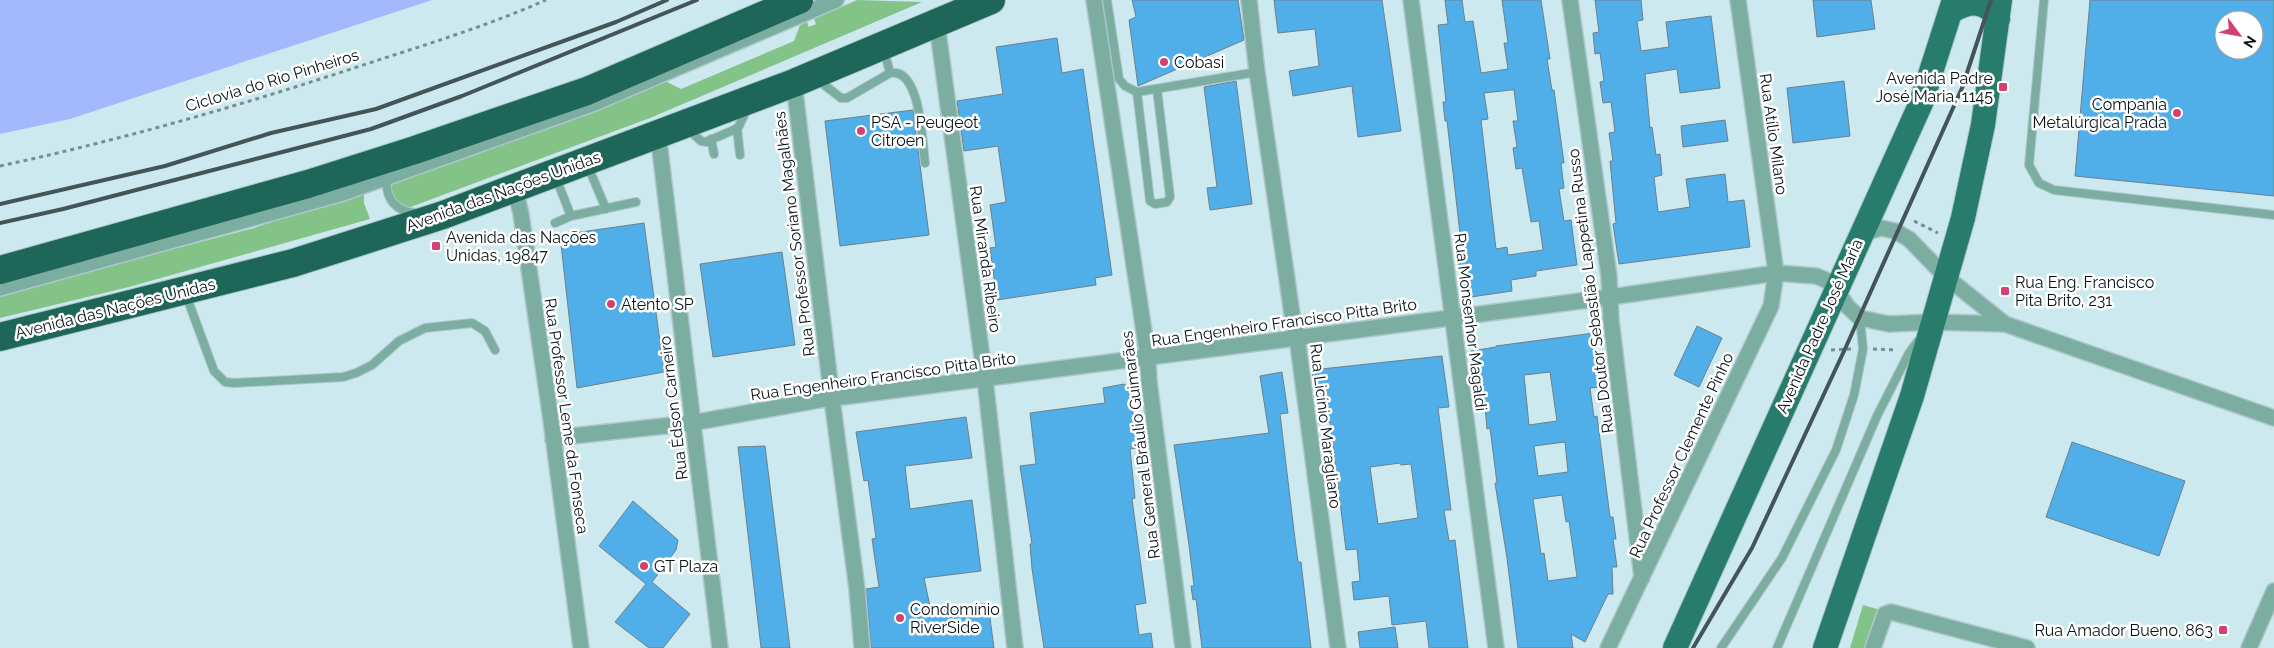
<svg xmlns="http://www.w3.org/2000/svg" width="2274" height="648" viewBox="0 0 2274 648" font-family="Raleway,sans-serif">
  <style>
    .green { fill: #84c388 }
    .water { fill: #a4b9fd }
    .building { fill: #50aee9; stroke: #6c808e; fill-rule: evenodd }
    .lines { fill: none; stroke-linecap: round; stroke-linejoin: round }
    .lane-casing { stroke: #acc7cb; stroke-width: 10 }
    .street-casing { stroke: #acc7cb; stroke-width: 18 }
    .primary-casing { stroke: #acc7cb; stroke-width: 26 }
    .highway-casing { stroke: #acc7cb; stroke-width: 30 }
    .path { stroke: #778d90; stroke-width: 3; stroke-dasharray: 4 4; stroke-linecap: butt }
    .lane { stroke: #7cada1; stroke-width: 8 }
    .street { stroke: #7cada1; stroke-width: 15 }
    .primary { stroke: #277c6b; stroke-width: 24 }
    .highway { stroke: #1d6658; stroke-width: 28 }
    .rail { stroke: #445558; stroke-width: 4 }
    .poi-dot { fill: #cf4271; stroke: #fff; stroke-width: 2 }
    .labels { text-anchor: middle; stroke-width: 5; stroke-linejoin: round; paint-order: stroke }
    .poi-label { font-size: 16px; fill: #081315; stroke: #fff; text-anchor: start }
    .street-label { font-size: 16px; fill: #081315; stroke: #fff }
  </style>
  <rect width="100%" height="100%" fill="#cbe9ee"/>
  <path class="green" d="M857 0 922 2 650 118 408 208 399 207 393 199 389 183 665 81 681 89 794 41 800 25 807 22 809 27 816 24 814 19Z
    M364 190V203L370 219 129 287 0 318V294L254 228Z
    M1863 605 1881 610 1870 648H1850Z"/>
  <path class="water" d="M0 0H432L70 119 0 134Z"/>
  <path class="building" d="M1132 0H1238L1244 40 1138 86 1129 20 1136 17Z
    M1274 0H1382L1401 131 1358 137 1352 86 1293 96 1289 71 1319 66 1315 29 1278 33Z
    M1445 0H1462L1465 22 1473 21 1481 73 1508 69 1504 43H1508L1502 0H1541L1550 59H1547L1552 90H1554L1564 163H1561L1564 188 1559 189 1564 221 1571 220 1577 265 1536 271V276L1511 280 1512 291 1464 298 1456 243 1461 242 1447 121H1445L1443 102H1446L1438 25 1448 24ZM1511 90H1514L1518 121H1513L1517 147 1513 148 1516 169 1522 168 1531 222 1539 221 1543 250 1508 255 1507 247 1496 249 1481 120 1488 119 1484 93Z
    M1595 0H1641L1643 20 1637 21 1641 51 1669 47 1666 22 1711 16 1720 88 1680 93 1677 69 1645 74 1650 128 1652 127 1656 155 1660 154 1662 175 1654 177 1658 212 1690 207 1686 179 1725 174 1728 202 1744 200 1750 247 1619 264 1613 224 1616 223 1610 161H1613L1609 133 1615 132 1611 102 1603 103 1600 82 1604 81 1600 53 1595 54 1593 33 1599 32Z
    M1813 0H1871L1875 29 1817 37Z
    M2090 0H2274V196L2075 176ZM2224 20H2254V50H2224Z
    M1057 38 1062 73 1083 69 1112 275 1095 278 1096 285 997 300 990 248 996 247 990 205 1006 202 998 146 964 151 957 101 1003 94 996 47Z
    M1236 81 1252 204 1210 210 1207 188 1217 187 1204 87Z
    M1844 81 1850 136 1793 143 1787 88Z
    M913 110 929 235 840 246 825 121Z
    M1725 120 1728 141 1683 147 1681 126Z
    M644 223 664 372 577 388 560 235Z
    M782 252 795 345 713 357 700 264Z
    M1697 326 1722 338 1699 387 1674 375Z
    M1594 333 1601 387 1590 388 1594 417 1597 416 1610 517H1613L1616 539H1613L1617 567H1612L1613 594H1608L1585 642 1571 634 1573 648H1518L1507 558 1495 483H1497L1490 428 1487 429 1483 384 1476 385 1471 351 1496 347V346ZM1550 372 1557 421 1529 425 1524 375ZM1565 442 1568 472 1538 476 1534 446ZM1562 495 1566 522 1569 521 1577 577 1548 581 1544 553 1541 554 1533 499Z
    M1442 356 1449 407 1438 408 1451 510H1444L1449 541 1455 540 1468 648H1429L1426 621 1392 625 1389 596 1354 600 1352 582 1360 581 1357 549 1346 550 1330 422 1319 424 1312 370ZM1400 463 1401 465 1411 464 1418 518 1378 524 1370 467Z
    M1282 372 1288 413 1280 414 1294 531 1298 562H1301L1311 648H1202L1196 599 1193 600 1191 586H1194L1189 545 1174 445 1269 433 1260 376Z
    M1124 384 1130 388 1137 448 1130 449 1135 498 1132 499 1146 603 1135 605 1139 635 1151 633 1153 648H1044L1032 569 1030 544H1032L1020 466 1036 464 1030 413 1105 403 1103 388Z
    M966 417 972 458 905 466 910 509 972 500 981 571 924 578 931 611 988 603 994 648H871L866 589 879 587 872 539 876 538 868 480 864 481 856 432Z
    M2072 442 2185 481 2159 556 2046 517Z
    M765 446 790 648H761L738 447Z
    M633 501 678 540 676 550 652 582 690 614 663 648H649L615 622 646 584 599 546Z
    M1395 627 1398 648H1360L1358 632Z"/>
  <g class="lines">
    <g class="lane-casing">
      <path id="lane" d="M1107 0 1119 79 1125 86 1137 92 1257 72
        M2044 0 2029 165 2039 183 2054 190 2274 215
        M884 50 890 73
        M818 80 841 98H847L890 73C921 67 922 142 925 163
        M1137 92 1150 201 1155 204 1167 202 1170 197 1157 89
        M737 128 740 155
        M688 129 701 141 706 142 738 128 748 107
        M711 139 714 154
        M587 164 606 209
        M387 179C385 199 396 212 417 213
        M571 216 636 202
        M555 223 571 216 556 178
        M186 295 214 371 225 382 234 383 343 377 356 373 372 365 399 341 425 328 472 323 485 331 495 350
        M1721 648 1782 558 1836 450 1854 395 1863 349 1860 318
        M1777 648 1877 416 1909 353 1918 341"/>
    </g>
    <g class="street-casing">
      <path id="street" d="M1094 0 1148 358 1149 381 1183 648
        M1249 0 1257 72 1292 314 1297 337 1338 648
        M1411 0 1496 648
        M1570 0 1609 276 1611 320 1642 578
        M937 24 985 379 1015 648
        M794 83 832 399 857 589 862 648
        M658 133 720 648
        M515 189 521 214 551 420 581 648
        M1861 234 1881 228 1895 231 1909 239 1945 276 2005 324
        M0 288 343 193 592 104 836 0
        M553 440 572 436 692 423 819 400 1611 297 1776 273 1816 276 1826 280 1836 289 1847 306 1860 318 1889 324 1933 322 2005 324 2274 418
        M1608 648 1771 306 1776 273 1738 0
        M1873 648 1885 614 1891 612 2027 648
        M2249 648 2274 591"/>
    </g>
    <g class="primary-casing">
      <path id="primary" d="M1952 11C1970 0 1987 0 1998 19
        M1675 648 1921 103 1954 0
        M1825 648 1912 396 1963 218 1983 125 2000 0"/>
    </g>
    <g class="highway-casing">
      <path id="highway" d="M0 270 308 184 415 150 587 91 799 0
        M0 337 293 263 443 215 794 83 991 0"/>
    </g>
    <path class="path" d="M0 166C121 140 239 106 357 67 421 46 485 27 546 0
      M1914 221 1938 233
      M1873 349 1897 350
      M1831 350 1852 349"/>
    <use href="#lane" class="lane"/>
    <use href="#street" class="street"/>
    <use href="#primary" class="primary"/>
    <use href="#highway" class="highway"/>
    <path class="rail" d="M0 204 165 166 271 133 376 109 616 22 667 0
      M0 223 63 209 371 129 462 96 697 0
      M1693 648 1752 548 1845 349 1962 88 1991 0"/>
  </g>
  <g class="poi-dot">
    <circle cx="1164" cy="62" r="5"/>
    <rect x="1998" y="82" width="10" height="10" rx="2.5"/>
    <circle cx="2177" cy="113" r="5"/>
    <circle cx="861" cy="131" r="5"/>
    <rect x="431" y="241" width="10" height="10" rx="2.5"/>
    <rect x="2000" y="286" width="10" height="10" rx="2.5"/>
    <circle cx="611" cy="304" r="5"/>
    <circle cx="644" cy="566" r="5"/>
    <circle cx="900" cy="618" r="5"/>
    <rect x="2218" y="625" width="10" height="10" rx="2.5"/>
  </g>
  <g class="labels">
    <g class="poi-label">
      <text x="1174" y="68">Cobasi</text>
      <text x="1993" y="84" text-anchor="end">Avenida Padre<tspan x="1993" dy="18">José Maria, 1145</tspan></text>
      <text x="2167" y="110" text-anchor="end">Compania<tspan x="2167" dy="18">Metalúrgica Prada</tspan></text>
      <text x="871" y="128">PSA - Peugeot<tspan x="871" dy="18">Citroen</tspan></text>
      <text x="446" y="243">Avenida das Nações<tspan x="446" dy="18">Unidas, 19847</tspan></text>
      <text x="2015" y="288">Rua Eng. Francisco<tspan x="2015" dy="18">Pita Brito, 231</tspan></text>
      <text x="621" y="310">Atento SP</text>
      <text x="654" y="572">GT Plaza</text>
      <text x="910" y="615">Condomínio<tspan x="910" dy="18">RiverSide</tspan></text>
      <text x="2213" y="636" text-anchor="end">Rua Amador Bueno, 863</text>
    </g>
    <g class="street-label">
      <text transform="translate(272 80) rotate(-17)" y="6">Ciclovia do Rio Pinheiros</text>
      <text transform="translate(1774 134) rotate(82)" y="6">Rua Atílio Milano</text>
      <text transform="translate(503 191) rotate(-20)" y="6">Avenida das Nações Unidas</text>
      <text transform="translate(794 234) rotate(-97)" y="6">Rua Professor Soriano Magalhães</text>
      <text transform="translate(986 259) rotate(82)" y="6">Rua Miranda Ribeiro</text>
      <text transform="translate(1590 291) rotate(-97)" y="6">Rua Doutor Sebastião Lappetina Russo</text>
      <text transform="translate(115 308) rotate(-14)" y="6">Avenida das Nações Unidas</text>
      <text transform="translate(1284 322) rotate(-8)" y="6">Rua Engenheiro Francisco Pitta Brito</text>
      <text transform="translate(1471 322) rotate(83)" y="6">Rua Monsenhor Magaldi</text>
      <text transform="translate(1819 326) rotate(-66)" y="6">Avenida Padre José Maria</text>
      <text transform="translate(883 376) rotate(-8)" y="6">Rua Engenheiro Francisco Pitta Brito</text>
      <text transform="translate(673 408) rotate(-97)" y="6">Rua Édson Carneiro</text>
      <text transform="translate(567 416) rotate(82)" y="6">Rua Professor Leme da Fonseca</text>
      <text transform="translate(1326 426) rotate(83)" y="6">Rua Licínio Maragliano</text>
      <text transform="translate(1140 445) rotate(-97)" y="6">Rua General Bráulio Guimarães</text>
      <text transform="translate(1681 455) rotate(-65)" y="6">Rua Professor Clemente Pinho</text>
    </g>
  </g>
  <g transform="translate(2239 35) rotate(122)"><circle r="24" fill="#ffffff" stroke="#9ca1a1"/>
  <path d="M0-4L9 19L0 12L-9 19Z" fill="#cf4271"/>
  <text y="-8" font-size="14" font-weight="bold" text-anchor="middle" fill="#081315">N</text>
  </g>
</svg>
